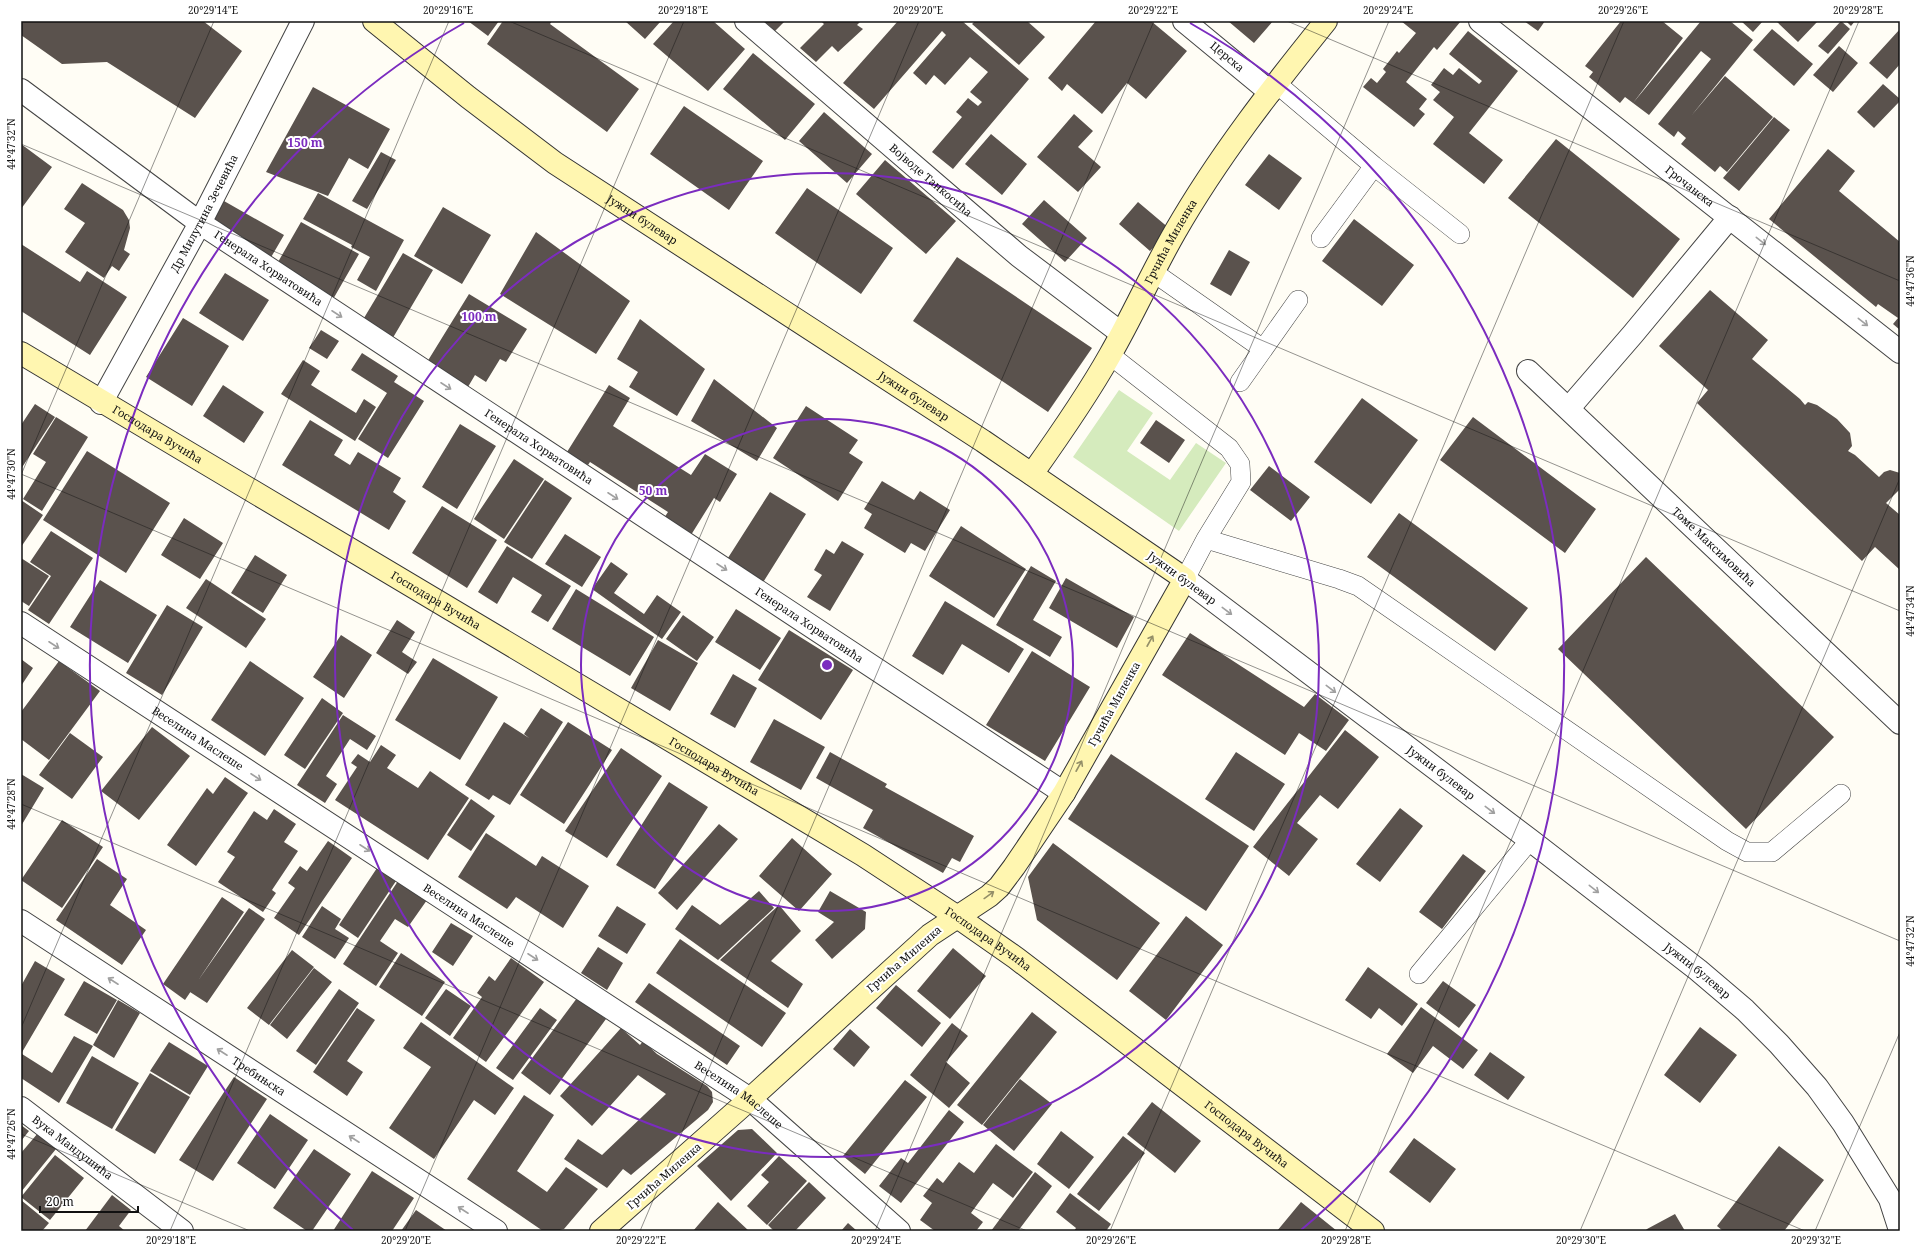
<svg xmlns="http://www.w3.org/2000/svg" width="1921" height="1252" viewBox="0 0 1921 1252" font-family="'Noto Serif',serif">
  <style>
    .green { fill: #d5ebbd }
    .building { fill: #5a524d }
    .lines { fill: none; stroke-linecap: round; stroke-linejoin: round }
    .lane-casing { stroke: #444; stroke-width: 20 }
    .street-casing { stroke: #444; stroke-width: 24 }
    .secondary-casing { stroke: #333; stroke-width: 24 }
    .lane { stroke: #fff; stroke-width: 19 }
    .street { stroke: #fff; stroke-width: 22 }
    .secondary { stroke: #fff6b0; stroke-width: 22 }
    .oneway { stroke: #a0a0a0 }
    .oneway2 { stroke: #948f68 }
    .ticks { fill: none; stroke: #111; stroke-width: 1; stroke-opacity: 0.45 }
    .ring { fill: none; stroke: #7b2cbf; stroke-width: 2 }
    .labels { text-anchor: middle; stroke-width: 4; stroke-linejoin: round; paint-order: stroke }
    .street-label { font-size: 11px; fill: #111; stroke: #fff }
    .centre { fill: #7b2cbf; stroke: #fff; stroke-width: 2 }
    .ring-label { font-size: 12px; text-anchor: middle; font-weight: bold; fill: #7b2cbf; stroke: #fff; stroke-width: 4; stroke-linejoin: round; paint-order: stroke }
    .neatline { fill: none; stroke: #111; stroke-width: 1.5 }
    .ticks-label { font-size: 10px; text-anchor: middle; fill: #111 }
  </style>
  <rect width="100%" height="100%" fill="#fffdf5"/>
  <path class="green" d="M1119 390 1153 413 1127 451 1170 480 1196 443 1226 463 1179 531 1073 457Z"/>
  <path class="building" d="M21 21H203L242 51 195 118 107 62 62 64 21 35Z
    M468 21H499L488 36Z
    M503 21H552L550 24 639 89 607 132 487 44Z
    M625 21H661L645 39Z
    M674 21H713L745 49 708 91 653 44Z
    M764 21H785L775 31Z
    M821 21H861L857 25 863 29 838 52 832 46 816 62 800 48 824 24Z
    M898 21H962L1029 79 953 169 932 152 962 117 956 112 968 98 978 106 982 102 970 92 988 72 970 57 945 85 934 75 926 85 913 73 946 35 942 31 874 109 843 83Z
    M975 21H1027L1045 37 1019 65 972 24Z
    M1096 21H1151L1187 51 1146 99 1127 83 1102 114 1067 84 1062 91 1048 78Z
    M1228 21H1273L1254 43Z
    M1401 21H1461L1437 50 1434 47 1406 82 1427 99 1419 109 1425 114 1414 127 1363 87 1371 78 1377 83 1386 72 1383 69 1397 51 1399 53 1416 33Z
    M1524 21H1545L1538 31Z
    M1621 21H1662L1683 38 1633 103 1625 97 1620 103 1589 77 1593 72 1585 66Z
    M1701 21H1730L1753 40 1691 116 1725 76 1773 117 1727 172 1720 166 1715 172 1681 144 1686 138 1678 131 1674 137 1658 124 1711 59 1701 51 1649 115 1633 103Z
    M1741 21H1763L1753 32Z
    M1776 21H1818L1798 42Z
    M1841 21 1850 29 1828 54 1818 46Z
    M1846 21H1855L1851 26Z
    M1772 29 1813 64 1794 86 1753 50Z
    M1900 29V64L1887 79 1869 63Z
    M1468 31 1518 71 1469 133 1503 160 1484 184 1433 144 1454 117 1433 100 1440 92 1431 85 1444 68 1453 75 1459 68 1479 84 1482 81 1449 54Z
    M1839 46 1858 63 1833 92 1813 75Z
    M753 53 815 104 785 140 723 89Z
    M1883 84 1900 99V101L1874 128 1857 112Z
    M313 87 390 129 368 169 349 158 328 196 266 172Z
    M684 106 763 161 729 210 650 154Z
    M824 112 872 154 847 183 799 141Z
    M1074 114 1093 131 1078 147 1101 167 1078 192 1037 157Z
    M1774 117 1790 130 1739 191 1723 178Z
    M991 134 1027 164 1002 195 965 164Z
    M1556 139 1680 239 1633 298 1508 198Z
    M21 144 52 167 21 209Z
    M1828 149 1855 171 1839 191 1900 242V330L1893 324 1898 318 1878 304 1876 307 1769 219Z
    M381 152 396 160 367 209 352 201Z
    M1269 154 1302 178 1279 210 1245 185Z
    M885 160 956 221 926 254 856 194Z
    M82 183 123 210 129 220 130 228 124 250 130 254 119 271 112 266 104 278 65 252 85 223 64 209Z
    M807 188 893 248 861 294 775 233Z
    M318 193 404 240 376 291 357 280 370 257 351 247 352 245 303 219Z
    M1044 200 1087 238 1065 262 1022 224Z
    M224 201 284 235 270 259 210 225Z
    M1138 202 1170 229 1150 251 1119 224Z
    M443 207 491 235 462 284 414 256Z
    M1354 219 1414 265 1382 306 1322 261Z
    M301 222 359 254 332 301 274 269Z
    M536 232 630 301 596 354 500 294Z
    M21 244 80 282 87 271 127 297 90 355 21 311Z
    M1229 250 1250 262 1231 296 1210 284Z
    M403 253 433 270 391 341 361 323Z
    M957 257 1092 348 1048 412 913 321Z
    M225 273 269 300 243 341 199 313Z
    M1710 290 1768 340 1752 359 1800 399 1805 405 1808 402 1817 405 1837 419 1850 433 1852 446 1848 451 1855 455 1879 477 1884 472 1890 470 1900 473V489L1886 503 1900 515V570L1875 547 1862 561 1697 403 1708 390 1659 346Z
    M469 294 527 329 506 362 500 359 486 382 475 375 465 392 424 367Z
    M183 318 229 346 192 406 146 377Z
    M640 319 705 369 677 416 629 387 638 372 617 359Z
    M321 330 339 341 327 359 309 348Z
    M362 353 398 376 394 382 424 401 388 458 358 439 387 393 351 370Z
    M303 360 320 371 311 385 356 413 364 399 376 407 355 441 281 394Z
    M714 379 777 428 757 461 691 421Z
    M223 385 264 412 244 443 203 416Z
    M609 385 630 398 613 426 691 475 705 454 737 474 720 502 714 498 691 535 664 518 668 512 590 462 588 465 567 452Z
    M1362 398 1418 440 1371 504 1314 462Z
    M35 404 55 417 21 469V425Z
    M806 406 858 440 849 453 863 462 838 501 773 458Z
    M56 417 88 437 42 511 23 499 46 462 33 454Z
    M1473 417 1596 509 1565 553 1440 460Z
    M310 420 343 440 334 455 350 465 358 452 401 478 393 492 406 501 389 530 282 465Z
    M1156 420 1185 440 1169 463 1140 443Z
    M460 424 496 446 457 509 422 487Z
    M87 451 170 503 126 573 43 520Z
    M514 459 544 479 504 539 474 519Z
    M1269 466 1310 497 1291 521 1250 490Z
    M545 480 572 498 532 559 504 542Z
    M882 481 914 500 920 491 950 510 925 551 911 543 905 553 864 528 872 514 864 509Z
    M770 492 806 514 762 584 726 561Z
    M21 500 43 515 21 547Z
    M442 506 497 540 467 588 412 553Z
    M1399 513 1528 608 1495 651 1367 557Z
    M184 518 223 543 200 579 161 555Z
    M961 526 1026 569 994 618 929 576Z
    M51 531 93 558 49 624 28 610 51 576 30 562Z
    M565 534 601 557 582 587 545 564Z
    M842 541 864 554 830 611 807 597 822 575 814 570 826 549 834 554Z
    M507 546 571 586 548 622 531 612 542 595 513 577 497 604 478 592Z
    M255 555 287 575 263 613 231 593Z
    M1646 557 1834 737 1746 829 1558 649Z
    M21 558 49 576 29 606 21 601Z
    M611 562 628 574 614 593 644 614 657 595 681 612 662 639 592 589Z
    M1031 566 1056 581 1033 620 1062 637 1050 657 996 625Z
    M1066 578 1134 617 1117 648 1049 608Z
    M206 579 266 619 246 648 186 608Z
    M100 580 157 615 128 663 70 627Z
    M576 589 654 637 630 676 552 629Z
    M945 601 1024 649 1009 673 962 644 943 675 912 656Z
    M167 605 203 627 162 695 126 673Z
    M736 609 781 638 760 670 715 642Z
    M683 615 714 637 697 661 666 639Z
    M397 620 415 632 402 652 417 662 408 674 376 653Z
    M789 630 853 670 821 720 758 680Z
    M1190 633 1304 707 1315 694 1349 720 1326 751 1299 733 1285 755 1162 675Z
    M341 635 372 655 344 698 313 677Z
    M658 640 698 663 670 711 631 688Z
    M1032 651 1090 687 1045 761 986 725Z
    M433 658 498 697 460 760 395 720Z
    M21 659 33 668 21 686Z
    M59 661 100 691 49 760 21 739V712Z
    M250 661 304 698 265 756 211 720Z
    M733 674 757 688 735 728 710 714Z
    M322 698 343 713 305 769 284 755Z
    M541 708 563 722 510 805 493 795 489 800 465 785 504 722 529 738 524 734Z
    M343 715 376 736 367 750 350 739 326 776 337 784 325 803 297 785Z
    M774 719 825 747 801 790 750 762Z
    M568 722 612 750 564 824 520 795Z
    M152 727 190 756 139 820 101 791Z
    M1345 730 1379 757 1338 809 1320 795 1297 823 1318 839 1289 876 1253 847Z
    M70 733 103 757 72 799 39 775Z
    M381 745 396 755 387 768 418 788 430 771 469 798 428 860 335 800 357 767 351 763 358 754 370 762Z
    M621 748 662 776 607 858 565 831Z
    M830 752 887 784 885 787 974 836 960 862 952 858 943 873 863 828 873 810 816 778Z
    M1236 752 1285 784 1254 831 1205 799Z
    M1111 754 1249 846 1206 911 1068 819Z
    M21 774 44 788 21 826Z
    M225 777 248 793 196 866 167 845 207 788 213 794Z
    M669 782 708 807 655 889 616 865Z
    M471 799 495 816 471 851 447 835Z
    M1400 808 1423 826 1380 882 1356 864Z
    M274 809 296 824 284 842 298 851 272 890 276 893 263 912 218 882 235 857 227 852 254 811 267 820Z
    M62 820 103 847 62 908 21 880Z
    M719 824 738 839 677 910 658 893Z
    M486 833 536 866 542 856 589 886 563 928 516 897 507 909 458 877Z
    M792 838 832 874 799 911 759 876Z
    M328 841 352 858 299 935 274 918 295 888 288 883 300 866 307 871Z
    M1053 843 1160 923 1117 980 1037 920 1028 877Z
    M1463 854 1486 871 1442 929 1419 912Z
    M97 859 127 879 110 905 146 930 122 965 56 920Z
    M377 868 396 881 358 938 339 925Z
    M398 881 427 900 408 927 395 919 380 941 398 953 376 986 343 964Z
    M759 891 774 908 718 960 675 929 692 905 720 925Z
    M830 891 866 912 865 929 832 959 815 940 834 922 818 912Z
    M222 897 244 912 185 1000 163 984Z
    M779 905 801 931 771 961 803 984 788 1008 720 960Z
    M322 906 341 919 335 929 349 938 335 959 302 937Z
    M617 906 646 924 627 954 598 936Z
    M249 908 265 919 207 1003 190 992Z
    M1186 916 1223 945 1166 1020 1129 991Z
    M451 923 473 936 453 966 432 952Z
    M680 939 786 1013 762 1047 656 973Z
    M598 947 623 963 607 990 581 973Z
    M953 948 986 976 950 1019 917 991Z
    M292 950 314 967 269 1025 247 1008Z
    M401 953 445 982 422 1016 379 987Z
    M511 958 544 982 486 1062 453 1038 482 997 477 993 489 976 495 981Z
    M35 961 65 979 21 1054V986Z
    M1368 967 1418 1004 1402 1026 1379 1008 1371 1019 1345 1000Z
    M314 968 332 982 287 1039 270 1025Z
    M84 981 117 1000 97 1034 64 1015Z
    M1443 981 1476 1005 1459 1028 1426 1003Z
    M649 983 740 1046 727 1065 635 1002Z
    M896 985 941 1023 922 1047 876 1008Z
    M339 989 359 1003 316 1065 296 1051Z
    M446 989 471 1006 450 1036 425 1018Z
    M577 998 606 1019 550 1095 521 1073Z
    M118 1000 140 1013 114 1058 93 1045Z
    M1421 1007 1478 1050 1463 1069 1433 1046 1413 1073 1387 1054Z
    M357 1008 375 1020 347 1061 363 1072 347 1096 313 1072Z
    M540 1008 557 1020 513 1080 496 1068Z
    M1032 1012 1057 1032 982 1125 957 1105Z
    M421 1022 514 1088 495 1115 474 1100 434 1159 389 1128 431 1067 403 1048Z
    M952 1023 968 1036 946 1062 970 1083 949 1108 910 1075Z
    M1700 1027 1737 1055 1700 1103 1664 1075Z
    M621 1028 640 1045 643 1041 657 1054 707 1086 712 1092 713 1102 708 1110 631 1175 623 1169 607 1188 564 1159 578 1139 602 1155 666 1094 638 1075 592 1126 560 1096Z
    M850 1029 870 1047 854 1067 833 1049Z
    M74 1036 93 1046 59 1103 21 1078V1055L22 1054 52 1073Z
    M169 1042 208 1066 190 1095 150 1071Z
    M1490 1052 1525 1077 1508 1100 1474 1075Z
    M92 1056 139 1083 112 1129 66 1103Z
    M150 1073 190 1097 155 1154 115 1130Z
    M234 1077 267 1099 213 1181 179 1160Z
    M1020 1079 1052 1104 1014 1151 983 1125Z
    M905 1080 927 1097 865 1174 843 1156Z
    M524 1095 554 1115 517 1171 547 1192 566 1167 598 1189 564 1229 556 1231H543L467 1179Z
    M1152 1102 1201 1141 1175 1173 1127 1134Z
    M949 1110 964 1122 901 1203 879 1186 901 1158 908 1163Z
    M270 1114 308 1140 275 1189 237 1163Z
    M21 1125 29 1131 21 1141Z
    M752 1129 777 1153 731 1201 697 1166 738 1130Z
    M1061 1131 1094 1157 1069 1189 1037 1164Z
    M38 1133 56 1149 21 1192V1153Z
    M1123 1136 1145 1153 1099 1211 1077 1194Z
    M1414 1138 1456 1169 1430 1203 1389 1172Z
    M996 1144 1033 1172 1013 1198 993 1183 971 1213 983 1222 976 1231H935L920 1220 932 1203 923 1196 937 1178 943 1183 959 1162 974 1173Z
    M1779 1146 1824 1180 1784 1231H1723L1717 1226Z
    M314 1149 351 1174 312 1231H307L273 1208Z
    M55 1155 84 1178 50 1220 21 1197Z
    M779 1156 807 1181 767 1225 747 1206 769 1182 761 1175Z
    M372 1171 414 1198 392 1231H333Z
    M1035 1172 1052 1186 1018 1231H991Z
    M809 1182 826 1198 795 1231H774L768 1225Z
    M1070 1193 1111 1224 1106 1231H1074L1076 1228 1056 1212Z
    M112 1195 131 1210 119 1226 125 1231H85Z
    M21 1200 49 1223 42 1231H21Z
    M718 1202 749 1231H693Z
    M1301 1202 1337 1231H1277Z
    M416 1210 447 1231H401Z
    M1675 1214 1685 1231H1645L1647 1229Z
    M848 1223 857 1231H841Z"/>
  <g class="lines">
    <g class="lane-casing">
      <path id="lane" d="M1277 84 1374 166 1460 234
        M1321 238 1374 166
        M1153 272 1263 349
        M1110 355 1229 448 1240 464 1241 482 1206 539 1185 579
        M1240 382 1298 300
        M1206 539 1339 579 1358 586 1727 841 1747 852H1772L1841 794
        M1419 974 1530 840"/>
    </g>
    <g class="street-casing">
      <g id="street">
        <path id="s1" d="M746 21 1019 256 1121 333"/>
        <path id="s2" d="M1184 21 1270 92"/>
        <path id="s3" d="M1480 21 1900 352"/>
        <path id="s4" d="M21 90 200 223 1064 793"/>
        <path id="s5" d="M1528 371 1900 723"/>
        <path id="s6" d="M101 403 200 223 303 21"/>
        <path d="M1569 408 1633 334 1730 217"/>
        <path id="s7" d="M1185 579 1530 840 1698 970 1745 1010 1779 1044 1817 1087 1843 1123 1890 1199 1900 1230"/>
        <path id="s8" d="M21 623 750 1099 899 1231"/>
        <path id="s9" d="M21 921 496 1231"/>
        <path id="s10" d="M21 1108 182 1231"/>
      </g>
    </g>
    <g class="secondary-casing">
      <g id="secondary">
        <path id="s11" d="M374 21 468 97 555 163 983 441 1185 579 1064 793 1014 867 999 887 989 896 930 935 750 1099 601 1231"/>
        <path id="s12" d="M21 353 863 855 956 916 1016 958 1373 1231"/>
        <path id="s13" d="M1032 474C1059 436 1087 396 1110 355 1133 315 1152 272 1175 232 1218 157 1272 88 1326 21"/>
      </g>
    </g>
    <use href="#lane" class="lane"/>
    <use href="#street" class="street"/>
    <use href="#secondary" class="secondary"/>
  </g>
  <defs><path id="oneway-shaft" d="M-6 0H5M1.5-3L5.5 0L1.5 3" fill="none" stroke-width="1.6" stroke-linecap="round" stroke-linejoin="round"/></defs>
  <g class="oneway">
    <use href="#oneway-shaft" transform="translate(1761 241) rotate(38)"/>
    <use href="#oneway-shaft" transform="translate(337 314) rotate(33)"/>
    <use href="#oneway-shaft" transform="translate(1863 322) rotate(38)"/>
    <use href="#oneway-shaft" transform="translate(446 386) rotate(33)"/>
    <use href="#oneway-shaft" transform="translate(613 496) rotate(33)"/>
    <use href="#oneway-shaft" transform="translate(722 567) rotate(33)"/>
    <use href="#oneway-shaft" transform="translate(1227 611) rotate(37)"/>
    <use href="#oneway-shaft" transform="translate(54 645) rotate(33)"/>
    <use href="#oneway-shaft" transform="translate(1331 689) rotate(37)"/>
    <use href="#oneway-shaft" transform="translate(256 777) rotate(33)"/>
    <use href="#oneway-shaft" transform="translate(1490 810) rotate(37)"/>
    <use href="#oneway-shaft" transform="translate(365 848) rotate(33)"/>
    <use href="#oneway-shaft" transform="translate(1594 889) rotate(38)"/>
    <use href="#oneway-shaft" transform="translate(533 957) rotate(33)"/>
    <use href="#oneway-shaft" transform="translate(113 981) rotate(-147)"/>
    <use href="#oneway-shaft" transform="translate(222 1052) rotate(-147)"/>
    <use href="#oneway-shaft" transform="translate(354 1139) rotate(-147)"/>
    <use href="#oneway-shaft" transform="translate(463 1210) rotate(-147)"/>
  </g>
  <g class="oneway2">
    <use href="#oneway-shaft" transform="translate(1150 641) rotate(-61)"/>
    <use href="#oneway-shaft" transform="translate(1079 766) rotate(-61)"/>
    <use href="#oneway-shaft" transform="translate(989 895) rotate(-36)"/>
  </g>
  <path class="ticks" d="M509 21 1900 611M1287 21 1900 281M21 144 1900 941M21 474 1805 1231M21 475 214 21M21 804 1027 1231M21 1028 449 21M21 1134 250 1231M170 1231 684 21M405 1231 919 21M640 1231 1154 21M875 1231 1389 21M1110 1231 1624 21M1345 1231 1859 21M1580 1231 1900 478M1815 1231 1900 1032"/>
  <g class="ring">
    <circle cx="827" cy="665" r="246"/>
    <circle cx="827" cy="665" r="492"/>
    <path d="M353 1230A738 738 0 0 1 464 23M1190 23A738 738 0 0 1 1301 1230"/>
  </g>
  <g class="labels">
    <g class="street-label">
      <text dy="4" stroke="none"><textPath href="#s2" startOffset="56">Церска</textPath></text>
      <text dy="4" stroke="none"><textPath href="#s1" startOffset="244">Војводе Танкосића</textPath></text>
      <text dy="4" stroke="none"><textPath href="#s3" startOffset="267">Грочанска</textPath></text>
      <text dy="4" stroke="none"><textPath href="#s6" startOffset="216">Др Милутина Зечевића</textPath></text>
      <text dy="4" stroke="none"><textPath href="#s11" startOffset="334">Јужни булевар</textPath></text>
      <text dy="4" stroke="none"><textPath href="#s13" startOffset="271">Грчића Миленка</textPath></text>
      <text dy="4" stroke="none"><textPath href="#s4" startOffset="305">Генерала Хорватовића</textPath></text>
      <text dy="4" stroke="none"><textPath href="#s11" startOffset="658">Јужни булевар</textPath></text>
      <text dy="4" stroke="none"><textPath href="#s12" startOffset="159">Господара Вучића</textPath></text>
      <text dy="4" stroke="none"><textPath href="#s4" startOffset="629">Генерала Хорватовића</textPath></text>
      <text dy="4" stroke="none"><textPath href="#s5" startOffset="256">Томе Максимовића</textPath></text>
      <text transform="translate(1182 578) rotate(36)" y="4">Јужни булевар</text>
      <text dy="4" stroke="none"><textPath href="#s12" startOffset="483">Господара Вучића</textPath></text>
      <text dy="4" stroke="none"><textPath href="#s4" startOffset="953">Генерала Хорватовића</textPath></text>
      <text transform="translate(1114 704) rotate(-61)" y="4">Грчића Миленка</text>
      <text dy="4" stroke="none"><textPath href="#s8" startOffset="211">Веселина Маслеше</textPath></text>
      <text dy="4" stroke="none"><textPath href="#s12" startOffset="807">Господара Вучића</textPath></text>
      <text dy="4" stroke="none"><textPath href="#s7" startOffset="321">Јужни булевар</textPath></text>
      <text dy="4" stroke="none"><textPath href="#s8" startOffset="535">Веселина Маслеше</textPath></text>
      <text dy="4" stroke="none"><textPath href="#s12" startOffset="1131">Господара Вучића</textPath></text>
      <text transform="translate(904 959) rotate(-41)" y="4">Грчића Миленка</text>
      <text dy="4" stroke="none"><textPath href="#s7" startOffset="645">Јужни булевар</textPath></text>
      <text dy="4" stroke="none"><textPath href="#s9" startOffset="284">Требињска</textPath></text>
      <text dy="4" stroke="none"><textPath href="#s8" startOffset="859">Веселина Маслеше</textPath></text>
      <text dy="4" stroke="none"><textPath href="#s12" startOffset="1455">Господара Вучића</textPath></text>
      <text dy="4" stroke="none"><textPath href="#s10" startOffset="65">Вука Мандушића</textPath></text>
      <text transform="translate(664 1176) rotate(-41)" y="4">Грчића Миленка</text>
    </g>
  </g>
  <circle cx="827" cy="665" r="6" class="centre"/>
  <g class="ring-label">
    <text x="305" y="147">150 m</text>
    <text x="479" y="321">100 m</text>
    <text x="653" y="495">50 m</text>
  </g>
  <rect width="1921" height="1252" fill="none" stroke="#ffffff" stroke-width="44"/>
  <path d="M40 1206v6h98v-6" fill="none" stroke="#111111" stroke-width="2"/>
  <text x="46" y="1206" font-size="12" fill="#111111" stroke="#ffffff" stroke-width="3" paint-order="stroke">20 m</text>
  <rect x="22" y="22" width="1877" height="1208" class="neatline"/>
  <g class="ticks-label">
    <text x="213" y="14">20°29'14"E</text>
    <text x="448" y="14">20°29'16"E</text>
    <text x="683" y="14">20°29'18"E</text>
    <text x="918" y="14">20°29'20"E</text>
    <text x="1153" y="14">20°29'22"E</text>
    <text x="1388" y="14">20°29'24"E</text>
    <text x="1623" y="14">20°29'26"E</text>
    <text x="1858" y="14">20°29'28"E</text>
    <text transform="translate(11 144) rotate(-90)" y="4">44°47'32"N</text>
    <text transform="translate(1910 281) rotate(-90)" y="4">44°47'36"N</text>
    <text transform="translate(11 474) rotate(-90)" y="4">44°47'30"N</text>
    <text transform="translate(1910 611) rotate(-90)" y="4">44°47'34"N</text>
    <text transform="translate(11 804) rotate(-90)" y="4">44°47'28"N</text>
    <text transform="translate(1910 941) rotate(-90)" y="4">44°47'32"N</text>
    <text transform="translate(11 1134) rotate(-90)" y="4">44°47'26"N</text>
    <text x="171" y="1244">20°29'18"E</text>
    <text x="406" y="1244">20°29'20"E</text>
    <text x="641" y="1244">20°29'22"E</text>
    <text x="876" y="1244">20°29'24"E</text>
    <text x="1111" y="1244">20°29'26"E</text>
    <text x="1346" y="1244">20°29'28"E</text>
    <text x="1581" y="1244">20°29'30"E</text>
    <text x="1816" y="1244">20°29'32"E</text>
  </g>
</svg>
